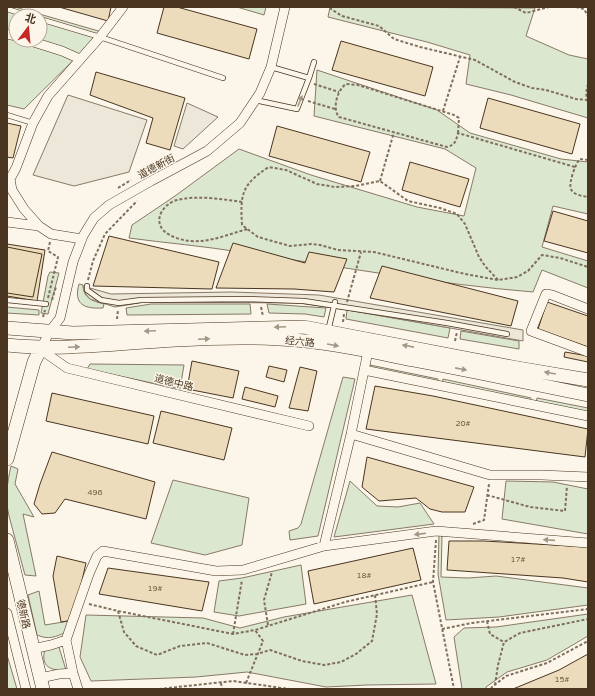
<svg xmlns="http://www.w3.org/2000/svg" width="595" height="696" viewBox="0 0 595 696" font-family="'Varela Round','Noto Sans SC',sans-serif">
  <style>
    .green { fill: #dce7d0; stroke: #887966; fill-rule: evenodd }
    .parking { fill: #ede7d9; stroke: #887966 }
    .building { fill: #ecdcbc; stroke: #4a3520 }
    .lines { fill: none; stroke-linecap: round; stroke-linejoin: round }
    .lane-casing { stroke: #4a3520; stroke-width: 6 }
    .street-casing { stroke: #4a3520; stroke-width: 10 }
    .secondary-casing { stroke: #4a3520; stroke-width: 14 }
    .path { stroke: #7f6f5c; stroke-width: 2; stroke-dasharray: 3 2; stroke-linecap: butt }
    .lane { stroke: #fbf6e9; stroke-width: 4.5 }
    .street { stroke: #fbf6e9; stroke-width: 9 }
    .secondary { stroke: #fbf6e9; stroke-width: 13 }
    .oneway { fill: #a29684 }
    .labels { text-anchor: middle; stroke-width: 3; stroke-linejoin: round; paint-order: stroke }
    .number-label { font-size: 8px; fill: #725f47 }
    .street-label { font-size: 10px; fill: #4a3520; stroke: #fbf6e9 }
  </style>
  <rect width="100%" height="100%" fill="#fbf6e9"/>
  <path class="green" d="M7 7H15L102 32 24 109 7 105ZM16 16H40V40H16Z
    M237 7H266L264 15Z
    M330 7 535 8 526 36 569 55 588 59V118L511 95 466 84 470 55 427 42 328 17Z
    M317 70 437 110 470 133 561 159 588 162V214L553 206 542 247 588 261V288L542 270 533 292C435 284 338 266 240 252 203 246 166 243 129 238L132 225 175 196 239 149 311 175 417 207 464 216 476 168 445 149 314 116Z
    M50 272 59 273 48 314 41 313 48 276Z
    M79 284 83 285C83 298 92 301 104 304L103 308C85 309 73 305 79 284Z
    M151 304H250L251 314 127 315 126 308Z
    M267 304 326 308 324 317 305 314 269 313Z
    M7 307 39 310V315L7 313Z
    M347 310 450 328 448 338 346 319Z
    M461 331 519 341V349L460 339Z
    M90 364 184 365 180 389 87 369Z
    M370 365 438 379 437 383 369 368Z
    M343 377 355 379 318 536 290 540 289 531 298 528 301 524Z
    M443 379 531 398 530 402 442 384Z
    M537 398 588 408V414L536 403Z
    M11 466 18 469 15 484 34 517 23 514 36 576 25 575 9 516C5 499 7 483 11 466Z
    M173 480 249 498 242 545 205 555 151 543Z
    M350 481 377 506 398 507 420 503 434 524 334 537Z
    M506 481 553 482 588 489V534L502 519Z
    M439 535 442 536 441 577 468 578 496 576 588 588V605L499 617 446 620 438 574Z
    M301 565 306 604 239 616 214 612 219 581 242 578Z
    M39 591 45 625 69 621 66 632C56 637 48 640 37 635L28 595Z
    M412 595 436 684 367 685 326 687 247 672 196 677 91 681 80 657 86 615 203 618 240 628 284 617Z
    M588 614V636L547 660 507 672 486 687V689H462L454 637 464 628 496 627Z
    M58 644 66 670C51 671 40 667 45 649Z
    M7 655 17 689H7Z"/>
  <path class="parking" d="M68 95 147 120 129 172 74 186 33 175Z
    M187 103 218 117 183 149 174 146Z
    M83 286 111 294 231 292 319 295 523 330V341L355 311 298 303 145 302 115 307 90 299 85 293Z"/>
  <path class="building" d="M59 7H111L108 21Z
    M164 7H177L257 29 249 59 157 33Z
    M341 41 433 67 425 96 332 70Z
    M96 72 185 98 170 150 146 143 153 118 90 95Z
    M488 98 580 124 572 154 480 128Z
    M7 123 21 126 13 158 7 157Z
    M277 126 370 152 361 182 269 156Z
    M410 162 469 179 460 207 402 190Z
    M553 211 588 221V253L544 241Z
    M109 236 219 262 212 289 93 286Z
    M233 243 305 263 309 252 347 259 334 292 294 289 216 288Z
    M7 244 45 250 37 301 7 296Z
    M7 247 42 254 33 297 7 293Z
    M382 266 518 301 511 326 370 298Z
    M547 302 588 316V347L538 329Z
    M565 352 588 356V362L564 357Z
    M192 361 239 371 233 398 187 389Z
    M269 366 287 370 284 382 266 377Z
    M300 367 317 371 308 411 289 408Z
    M375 386 433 396 588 429 585 457 366 429Z
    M245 387 278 396 275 407 242 399Z
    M52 393 154 416 148 444 46 421Z
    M161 411 232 428 224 460 153 443Z
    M52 452 155 482 146 519 65 499 55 513 42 514 34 504 40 484Z
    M367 457 474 487 465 512H442L430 509 416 498 379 501 362 487Z
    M449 541H484L588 547V582L563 578 447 570Z
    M413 548 421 580 314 604 308 571Z
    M57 556 86 563 73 620 61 622 53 576Z
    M108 568 209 582 202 611 99 594Z
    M588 654V689H513L559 670Z"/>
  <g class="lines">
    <g class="lane-casing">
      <path id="lane" d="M7 9 29 16
        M40 19 100 37 223 78
        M271 67 309 78
        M255 100 297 109 309 78 314 62
        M7 115 33 123
        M87 286V290L101 300 119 303 141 300 248 299 304 301 447 323 507 334
        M7 300 46 304
        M328 331 335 302"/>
    </g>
    <g class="street-casing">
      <path id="street" d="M285 7 271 67 260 93 240 123 207 151 151 181 109 205 94 218 83 236 73 262 60 318 50 331 41 348 47 354 67 368 309 426
        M7 34 16 36
        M27 40 62 51 80 59
        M7 222 39 226
        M82 239 51 234 39 226 24 209 12 190 10 179 16 168 33 123 48 96 100 37 123 7
        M588 309 552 295 546 294 531 331 588 352
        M364 370 588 416
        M351 434 490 475H542L588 477
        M324 546 351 434 368 351
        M7 613 26 689
        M32 649 51 645 66 640
        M40 678 59 674 73 673
        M78 689 73 673 66 640 89 574 97 556 103 551 216 571 243 570 324 546 436 531 588 543"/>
    </g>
    <g class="secondary-casing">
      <path id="secondary" d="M7 328 73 333 304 327 512 367 588 380
        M7 345C64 351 119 343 176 340 210 338 245 337 279 339 324 341 369 351 413 360 471 371 530 383 588 395
        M7 459 34 362 41 348
        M7 540 43 689"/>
    </g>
    <path class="path" d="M331 7V9L342 16 379 26 394 39 420 47 475 60 515 82 532 88 546 90 576 99 587 100
      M514 7 526 13 549 7
      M576 7 584 9 588 16
      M314 84 339 92
      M588 84 586 93 588 103
      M308 101 335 109
      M443 111 460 57
      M458 133 459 118 454 115 358 85 346 84C337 90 332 109 339 117L447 147C455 145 456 141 458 133L575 167
      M588 160 580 159C576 162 568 184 571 189 573 195 583 196 588 197
      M380 181 394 132
      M118 188 131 180
      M242 202C221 199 198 195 177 200 165 203 153 218 163 230 172 239 188 242 200 241 216 240 232 233 248 229
      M88 280 93 261 105 234 137 201
      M498 280 485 266 479 257 465 224 457 214 440 208 408 201 380 181 355 186 335 187 317 184 286 170 269 167C242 184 240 194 242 225L258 237 290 246 311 244 320 245 338 250 374 252 465 274 498 280 517 277 528 271 542 255 560 258 588 267
      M48 298 58 257 48 251 50 242
      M52 300 56 287
      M347 302 361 252
      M261 307 263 316
      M43 317 45 310
      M117 319 118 310
      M343 322 344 314
      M455 341 457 332
      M487 495 530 507 565 511 567 486
      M473 524 484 520 489 484
      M436 540 433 582 454 689
      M89 604 118 611 233 634 255 630 345 602 433 582
      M118 611 124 632 136 646 157 655 180 646 207 643 245 655 257 654 270 650 302 661 324 665 341 662 356 654 372 641 377 614 375 595
      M487 621 490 634 504 642
      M268 625 264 600 272 572
      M442 629 472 623 588 609
      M233 634 242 580
      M221 683 222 689
      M246 683 263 641 255 630
      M495 685 498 665 504 642 520 633 588 619
      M159 689 233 681 289 689
      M491 689 492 687 506 676 547 663 588 641"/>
    <use href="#lane" class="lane"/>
    <use href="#street" class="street"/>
    <use href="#secondary" class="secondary"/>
  </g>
  <defs><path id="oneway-solid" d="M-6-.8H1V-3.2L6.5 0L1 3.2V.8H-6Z"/></defs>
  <g class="oneway">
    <use href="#oneway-solid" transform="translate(300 101) rotate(-68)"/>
    <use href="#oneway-solid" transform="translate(280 327) rotate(178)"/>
    <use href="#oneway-solid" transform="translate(150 331) rotate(178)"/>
    <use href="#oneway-solid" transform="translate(204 339) rotate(-2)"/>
    <use href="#oneway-solid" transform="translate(333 345) rotate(10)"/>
    <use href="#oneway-solid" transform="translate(408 346) rotate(-169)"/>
    <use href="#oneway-solid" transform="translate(74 347) rotate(-2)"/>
    <use href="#oneway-solid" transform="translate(461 369) rotate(11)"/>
    <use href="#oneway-solid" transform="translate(550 373) rotate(-170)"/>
    <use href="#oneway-solid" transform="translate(420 534) rotate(173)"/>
    <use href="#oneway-solid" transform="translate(549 540) rotate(-176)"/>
  </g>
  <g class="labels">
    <g class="number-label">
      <text x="463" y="426">20#</text>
      <text x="95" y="495">496</text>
      <text x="518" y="562">17#</text>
      <text x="364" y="578">18#</text>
      <text x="155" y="591">19#</text>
      <text x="562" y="682">15#</text>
    </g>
    <g class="street-label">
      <text transform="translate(156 166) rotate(-28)" y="4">道德新街</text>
      <text transform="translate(300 341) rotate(6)" y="4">经六路</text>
      <text transform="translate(174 382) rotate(14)" y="4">道德中路</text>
      <text transform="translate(24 614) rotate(77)" y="4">德新路</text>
    </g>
  </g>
  <rect width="595" height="696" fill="none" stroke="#4a3520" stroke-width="16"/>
  <g transform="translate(28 28) rotate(16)"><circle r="19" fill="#fbf6e9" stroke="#b4a999"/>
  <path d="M0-3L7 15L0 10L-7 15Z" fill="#c62828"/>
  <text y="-6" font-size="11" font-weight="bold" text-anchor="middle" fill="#4a3520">北</text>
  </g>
</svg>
